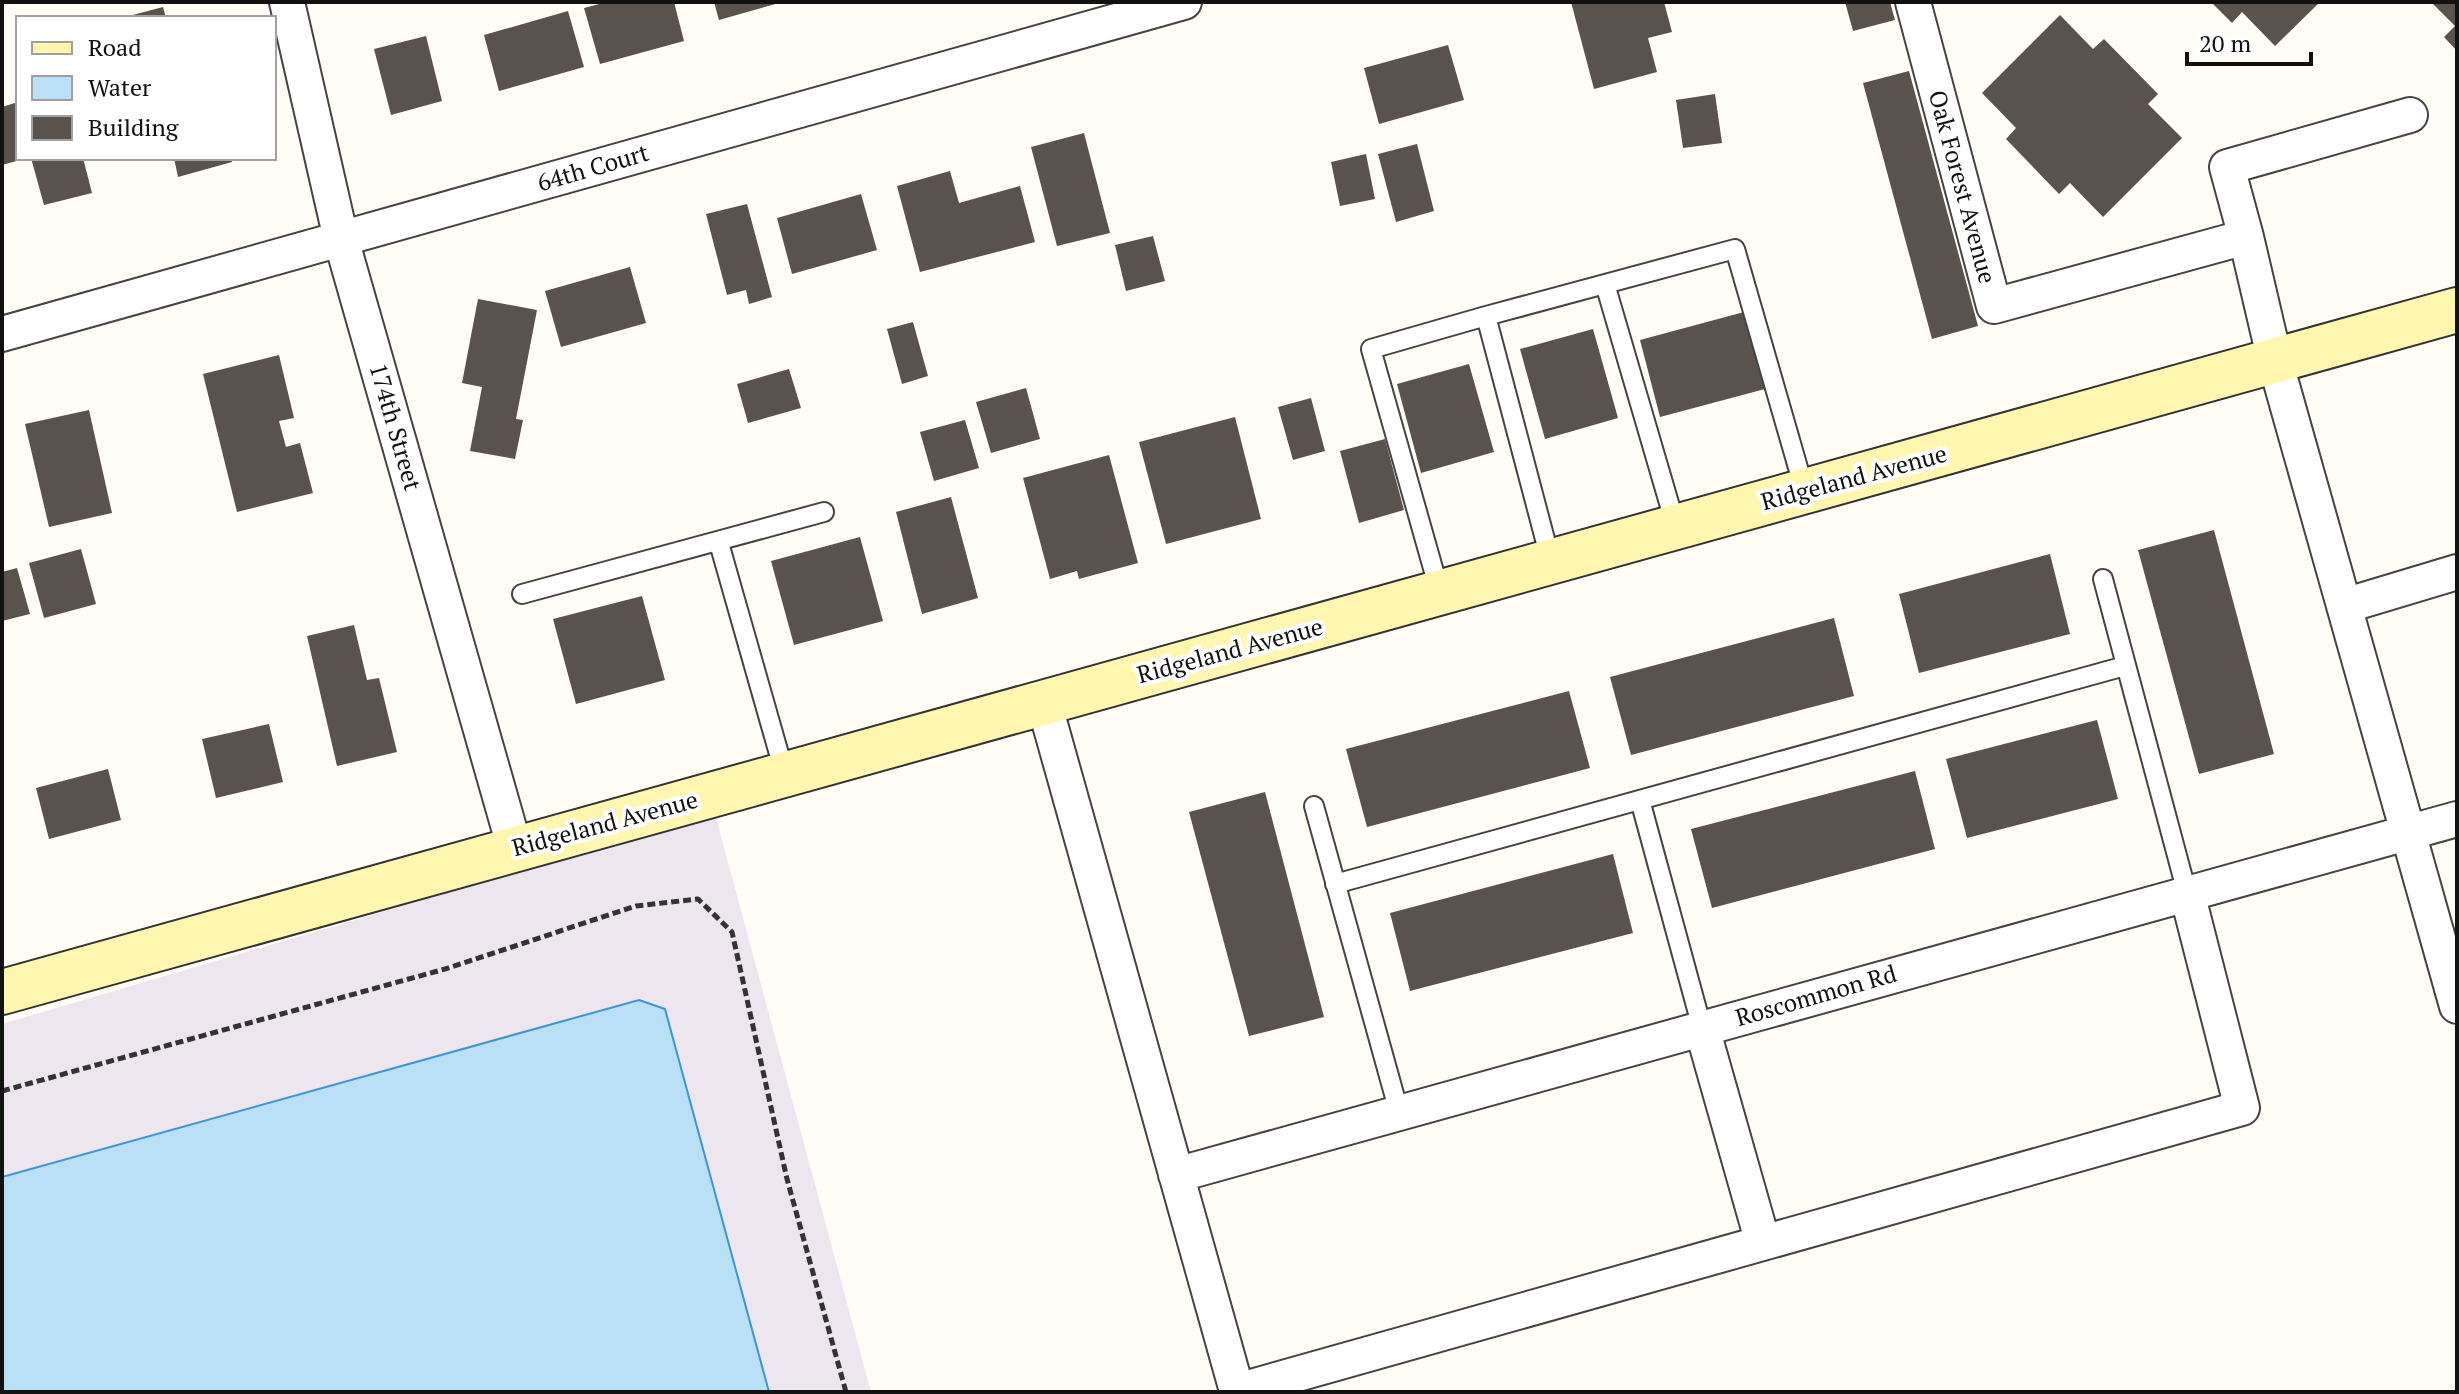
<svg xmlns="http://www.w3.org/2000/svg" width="2459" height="1394" viewBox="0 0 2459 1394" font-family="'PT Serif',serif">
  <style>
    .industrial { fill: #eee6ef }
    .water { fill: #b9e0f7; stroke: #3f96cf; stroke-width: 2 }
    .building { fill: #5a524d }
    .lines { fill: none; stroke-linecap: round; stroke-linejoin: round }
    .lane-casing { stroke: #444; stroke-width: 22 }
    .street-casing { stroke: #444; stroke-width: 38 }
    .secondary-casing { stroke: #333; stroke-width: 48 }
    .path { stroke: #333; stroke-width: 5; stroke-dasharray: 8 4; stroke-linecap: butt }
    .lane { stroke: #fff; stroke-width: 18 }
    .street { stroke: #fff; stroke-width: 34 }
    .secondary { stroke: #fff6b0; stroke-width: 44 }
    .labels { text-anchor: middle; stroke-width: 8; stroke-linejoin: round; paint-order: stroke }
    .street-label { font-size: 24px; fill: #111; stroke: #fff }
  </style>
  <rect width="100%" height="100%" fill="#fffdf5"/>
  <path class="industrial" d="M715 814 871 1392H2V1024Z"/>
  <path class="water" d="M639 1000 665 1009 769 1392H2V1177Z"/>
  <path class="building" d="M607 2H674L684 41 600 64 584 8Z
    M714 2H779V3L719 20Z
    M1571 2H1664L1672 32 1648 38 1657 72 1594 89Z
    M1845 2H1890L1895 20 1853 31Z
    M2211 2H2320L2275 46 2242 12 2232 23Z
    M2431 2H2457V51L2444 37 2455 26Z
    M163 7 166 18H125V17Z
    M568 11 584 67 499 91 484 35Z
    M2060 15 2093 49 2104 39 2158 94 2148 104 2182 138 2103 217 2070 183 2059 194 2006 139 2016 128 1982 93Z
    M426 36 442 101 391 115 374 49Z
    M1448 45 1464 100 1379 124 1364 68Z
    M1909 71 1978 326 1932 339 1863 83Z
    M1715 94 1722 143 1683 148 1676 100Z
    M18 102V158L24 159 2 165V107Z
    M1084 133 1110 233 1057 246 1031 147Z
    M1417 144 1434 211 1396 222 1378 154Z
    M1366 154 1375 199 1340 206 1331 162Z
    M31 158H83L92 193 44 205Z
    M174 158H231L232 162 178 177Z
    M950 171 959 203 1020 186 1035 242 920 272 897 186Z
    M861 194 877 250 792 274 777 218Z
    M747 204 772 297 749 304 746 290 727 295 706 214Z
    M1153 236 1165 281 1126 291 1115 245Z
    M630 267 646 323 561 347 545 291Z
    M478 299 537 310 516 419 523 420 515 459 470 451 482 387 462 383Z
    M1744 312 1765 389 1660 417 1640 340Z
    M913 322 928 376 902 384 887 329Z
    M1593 329 1618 418 1545 439 1520 349Z
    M279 355 294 418 279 421 286 447 300 443 313 493 237 512 203 374Z
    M1469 364 1494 452 1421 473 1397 384Z
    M789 369 801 408 748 423 737 384Z
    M1026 388 1040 439 991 453 976 402Z
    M1311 398 1325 451 1293 460 1278 407Z
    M89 410 112 513 49 527 25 424Z
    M1235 417 1261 519 1166 544 1139 442Z
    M965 420 979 468 934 481 920 432Z
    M1385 439 1404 510 1359 523 1340 451Z
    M1109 455 1138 563 1079 579 1077 571 1050 579 1023 478Z
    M951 497 978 598 922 614 896 512Z
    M2214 530 2274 754 2199 774 2138 550Z
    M860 537 883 621 794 645 771 561Z
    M81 549 96 604 44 618 29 563Z
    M2050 554 2070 634 1919 673 1899 594Z
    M17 568 30 614 2 621V572Z
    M642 596 665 680 576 704 553 619Z
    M1834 618 1854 696 1631 755 1610 677Z
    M354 625 367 680 379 678 397 752 337 766 307 636Z
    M1569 691 1590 768 1367 827 1346 749Z
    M2097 720 2118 799 1967 838 1946 759Z
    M269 724 283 782 216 798 202 739Z
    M108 769 121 820 49 839 36 788Z
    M1915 771 1935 849 1712 908 1691 829Z
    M1265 792 1324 1017 1249 1036 1189 812Z
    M1613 854 1633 933 1410 991 1390 913Z"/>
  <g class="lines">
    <g class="lane-casing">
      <path id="lane" d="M1605 284 1676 527
        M719 543 785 775
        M1551 562 1486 316 1735 249 1805 492
        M2103 579 2187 893
        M1440 593 1371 349 1486 316
        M522 594 824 512
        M1640 800 1702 1028
        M1314 806 1399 1112
        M1335 884 2125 666"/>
    </g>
    <g class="street-casing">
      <path id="street" d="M287 2 341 239 515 849
        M1913 2 1994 306 2246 237 2275 361 2457 1006
        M2246 237 2227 167 2410 115
        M2 334 1184 2
        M2344 606 2457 572
        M1044 703 1237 1391 2242 1108 2187 893
        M1702 1028 1763 1243
        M1176 1175 2457 819"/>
    </g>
    <g class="secondary-casing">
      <path id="secondary" d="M2 992 2457 310"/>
    </g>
    <path class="path" d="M2 1091 445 969 636 906 698 899 732 932 787 1179 846 1392"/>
    <use href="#lane" class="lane"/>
    <use href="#street" class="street"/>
    <use href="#secondary" class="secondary"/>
  </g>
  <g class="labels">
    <g class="street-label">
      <text transform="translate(593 168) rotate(-16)" y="8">64th Court</text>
      <text transform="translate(1962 187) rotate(75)" y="8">Oak Forest Avenue</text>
      <text transform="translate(395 427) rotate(74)" y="8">174th Street</text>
      <text transform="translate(1854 478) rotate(-15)" y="8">Ridgeland Avenue</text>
      <text transform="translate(1230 651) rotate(-15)" y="8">Ridgeland Avenue</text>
      <text transform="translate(605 824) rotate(-15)" y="8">Ridgeland Avenue</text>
      <text transform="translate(1816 996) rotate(-16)" y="8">Roscommon Rd</text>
    </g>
  </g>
  <rect width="2459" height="1394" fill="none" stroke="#111111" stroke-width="8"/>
  <rect x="16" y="16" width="260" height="144" fill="#ffffff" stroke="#a0a0a0" stroke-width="2"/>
  <rect x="32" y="42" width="40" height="12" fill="#fff6b0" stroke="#a0a0a0" stroke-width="2"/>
  <text x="88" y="56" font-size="24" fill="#111111">Road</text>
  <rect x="32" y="76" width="40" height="24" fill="#b9e0f7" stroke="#a0a0a0" stroke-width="2"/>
  <text x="88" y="96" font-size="24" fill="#111111">Water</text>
  <rect x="32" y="116" width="40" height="24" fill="#5a524d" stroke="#a0a0a0" stroke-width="2"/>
  <text x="88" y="136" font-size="24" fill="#111111">Building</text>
  <path d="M2187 52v12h124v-12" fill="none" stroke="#111111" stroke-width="4"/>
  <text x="2199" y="52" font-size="24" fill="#111111" stroke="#ffffff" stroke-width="6" paint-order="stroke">20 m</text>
</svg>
